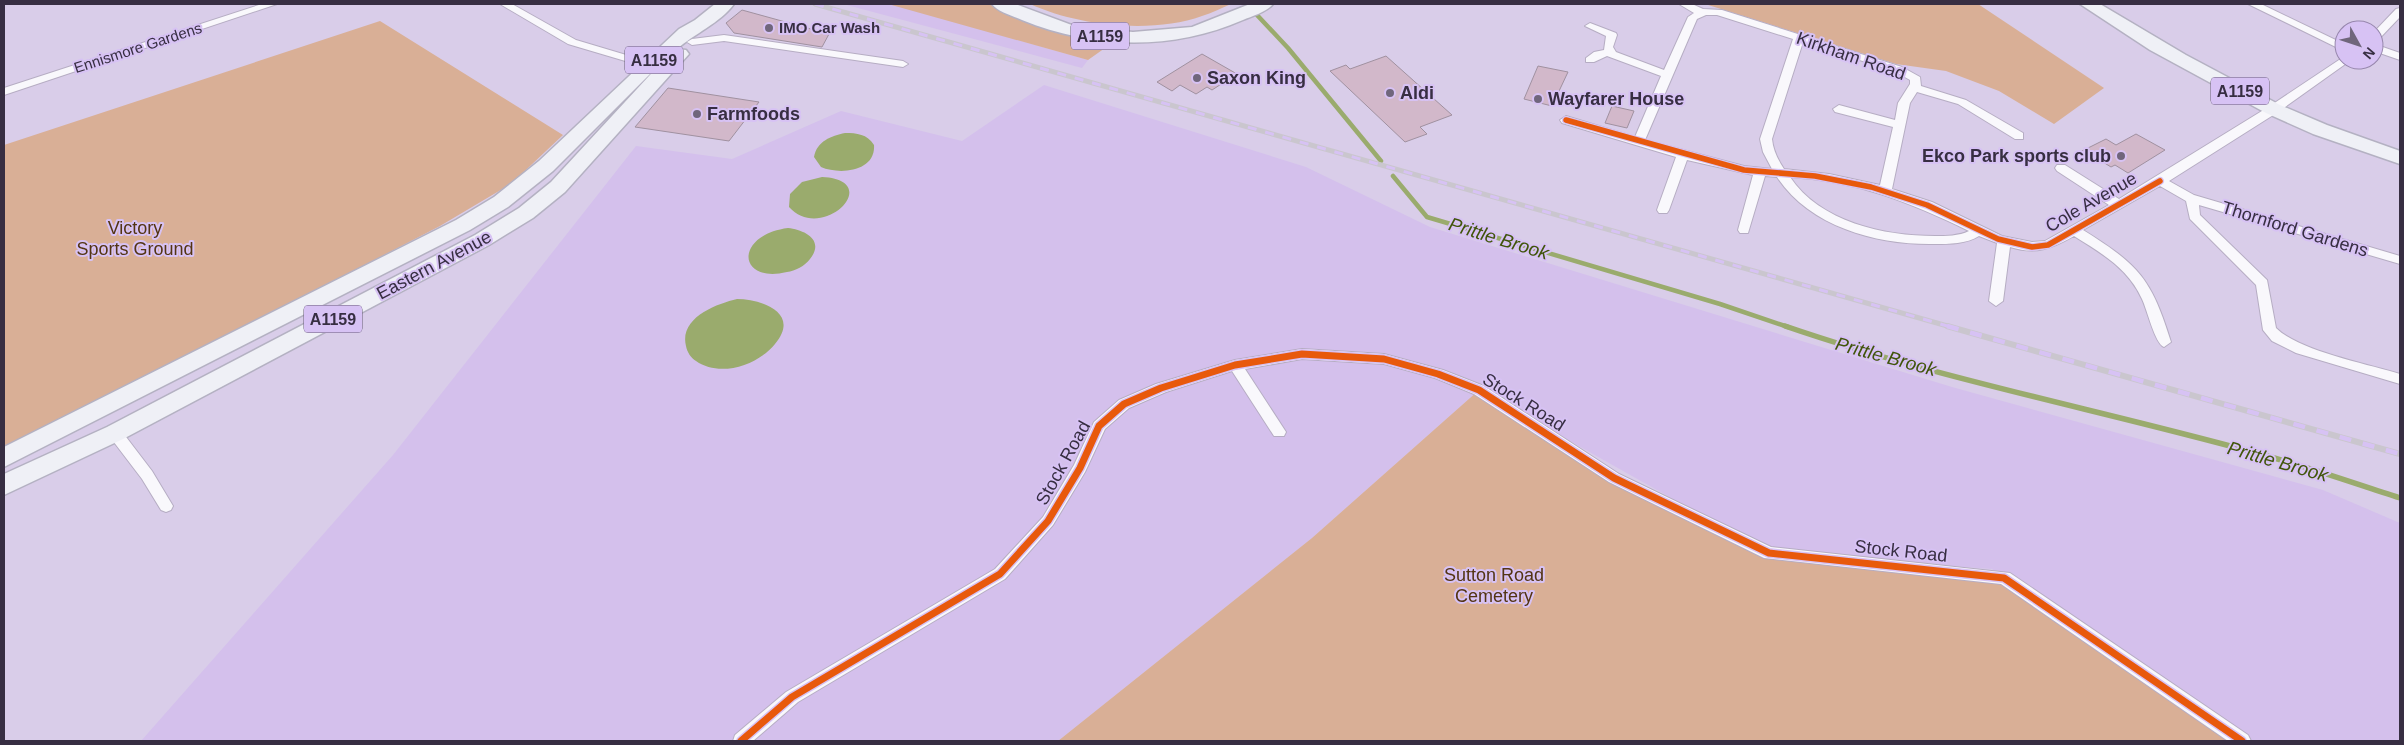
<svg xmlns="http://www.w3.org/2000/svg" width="2404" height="745" viewBox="0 0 2404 745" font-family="Arial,sans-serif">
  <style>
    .built { fill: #d4c0ec }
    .green { fill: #d9af96 }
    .water { fill: #9aab6d }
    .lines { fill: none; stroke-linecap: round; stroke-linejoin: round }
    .stream-far1 { stroke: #9aab6d; stroke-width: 4.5 }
    .stream { stroke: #9aab6d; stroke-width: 5.5 }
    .building { fill: #d2b8ca; stroke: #a091a0 }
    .minor-casing { stroke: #b6adc3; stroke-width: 2 }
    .primary-casing { stroke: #b4b1c2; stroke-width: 3 }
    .minor { fill: #f9f8fc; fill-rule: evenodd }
    .primary { fill: #eff0f6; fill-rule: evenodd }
    .rail-far1-casing { stroke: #cac6ce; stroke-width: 5 }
    .rail-casing { stroke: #cac6ce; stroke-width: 6 }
    .rail-far1 { stroke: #d7c2f4; stroke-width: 3; stroke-dasharray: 9; stroke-linecap: butt }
    .rail { stroke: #d7c2f4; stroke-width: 4.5; stroke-dasharray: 12; stroke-linecap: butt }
    .cycleway-far1-casing { stroke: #d7c2f4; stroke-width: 8 }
    .cycleway-casing { stroke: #d7c2f4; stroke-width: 10 }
    .cycleway-far1 { stroke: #e8590c; stroke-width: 5.5 }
    .cycleway { stroke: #e8590c; stroke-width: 7 }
    .poi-dot { fill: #70667c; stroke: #d7c2f4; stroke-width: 2 }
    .labels { text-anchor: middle; stroke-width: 4; stroke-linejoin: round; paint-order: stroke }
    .far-poi-label { font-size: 15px; font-weight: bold; fill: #372e42; stroke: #d7c2f4; text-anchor: start }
    .far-street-label { font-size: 15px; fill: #372e42; stroke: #d7c2f4 }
    .shield { fill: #d7c2f4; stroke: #675a77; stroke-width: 1 }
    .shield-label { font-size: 16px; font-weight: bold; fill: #372e42 }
    .street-label { font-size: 18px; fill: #372e42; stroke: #d7c2f4 }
    .poi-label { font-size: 18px; font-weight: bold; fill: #372e42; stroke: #d7c2f4; text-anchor: start }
    .park-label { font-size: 18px; fill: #533412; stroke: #d7c2f4 }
    .water-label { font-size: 19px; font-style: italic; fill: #41550b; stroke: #d7c2f4 }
  </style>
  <rect width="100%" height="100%" fill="#d9cde9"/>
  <path class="built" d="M843 4H891L1088 60 1082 68Z
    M1044 85 1306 167 1430 227 1952 387 2323 490 2400 523V741H2241L1992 569 1769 553 1479 390 1312 538 1058 741H141L393 455 636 146 732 159 841 111 962 141Z"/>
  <path class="green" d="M888 4H994L1028 20 1105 48 1088 60Z
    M1030 4H1231C1221 8 1212 13 1202 16 1152 34 1078 26 1030 4Z
    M1705 4H1978L2104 88 2054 124 1999 91 1946 71 1896 64Z
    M380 21 563 135 511 184 440 226 4 452V145Z
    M1479 390 1614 478 1769 552 2004 578 2242 741H1058L1312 538Z"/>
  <path class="water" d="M845 133C857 133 867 134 874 145 876 172 839 175 821 167L814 157C817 141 831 136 845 133Z
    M822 177C886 180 822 244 789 207L790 194 802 182Z
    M788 228C805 230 825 240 810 259 805 266 795 271 787 272 737 284 734 235 788 228Z
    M737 299C762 299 801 313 775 344 758 365 720 378 696 361 691 358 687 352 686 346 679 318 716 304 737 299Z"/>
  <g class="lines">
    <path class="stream-far1" d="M1257 15 1288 48 1381 161
      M1393 176 1427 217 1720 304 1788 327"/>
    <path class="stream" d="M1785 326C1942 380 2106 411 2267 456 2311 468 2356 484 2400 498"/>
  </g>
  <path class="building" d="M742 10 829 34 822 47 734 33 726 23Z
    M1202 54 1237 74 1212 90 1207 87 1196 94 1180 85 1172 91 1157 82Z
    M1386 56 1452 115 1420 127 1427 134 1405 142 1330 71 1346 65 1350 69Z
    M1538 66 1568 72 1552 106 1524 99Z
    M668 88 759 102 729 141 635 127Z
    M1612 106 1634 111 1627 128 1605 123Z
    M2136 134 2165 150 2128 173 2115 165 2111 167 2098 159 2094 161 2080 152 2106 139 2116 145Z"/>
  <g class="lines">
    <g class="minor-casing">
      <path id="minor" d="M262 4H277L4 95V88Z
        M500 4H512L576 40 653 63 655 65 649 68 568 44Z
        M1679 4H1692L1703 9 1722 10 1902 67 1920 77 1921 86 1966 100 2023 133V139H2015L1958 104 1917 92 1910 103 1892 189 1932 202 2002 236 2032 242 2045 241 2109 205 2057 171 2055 168 2057 165H2065L2119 199 2270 106 2342 58 2344 57V60H2351L2278 112 2169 181 2194 195 2400 256V264L2199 205 2200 215 2267 280 2276 328C2299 351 2368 364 2400 374V384L2296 353 2272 341 2263 330 2256 285 2190 219 2186 201 2160 186 2083 230C2139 265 2151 278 2171 342L2164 347C2155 344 2147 309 2142 299 2128 268 2101 253 2074 236 2051 249 2036 255 2010 247L2003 301 1996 306 1989 301 1997 243 1979 236C1966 244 1950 244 1934 244 1877 245 1810 227 1777 177L1765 176 1748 233H1740L1738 230 1753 175 1687 160 1669 210 1667 213H1659L1657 210 1676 157 1562 123 1560 120 1566 116 1635 137 1661 76 1607 56 1594 62H1586V58L1594 52 1604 50 1606 36 1585 26 1590 23 1616 33 1617 35 1613 47 1616 52 1664 70 1688 17 1694 13ZM1706 15H1717L1793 39 1760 139 1763 152 1772 169 1744 166 1645 140 1697 19ZM1803 42 1894 71 1910 80V84L1898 103 1895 120 1839 105 1833 109 1835 112 1893 127 1880 185 1829 174 1784 169C1778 160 1773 150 1772 139ZM1790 177C1854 180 1912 203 1969 231 1959 236 1946 236 1935 236 1884 236 1820 222 1790 177Z
        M2248 4H2261L2344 44V51Z
        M2400 8V17L2378 40 2374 41V32L2396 9Z
        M724 35 903 61 908 64 903 67 724 41 692 45 687 42 692 39Z
        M2374 44 2400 53V60L2374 51Z
        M1302 349 1384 354 1443 370 1484 386 1619 474 1771 547 2010 573 2248 735 2251 741H2228L2001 584 1764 558 1609 482 1474 394 1435 378 1384 364 1302 359 1245 369 1286 432 1284 436H1274L1232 371 1166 392 1129 408 1105 429 1085 472 1053 525 1005 579 798 702 753 741H733L735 735 786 692 995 569 1043 517 1074 465 1094 422 1119 400 1156 384 1235 360Z
        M115 427 120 429 152 471 173 506 171 510 166 512 161 510 142 479 110 437 108 433 110 429Z"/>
    </g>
    <g class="primary-casing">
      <path id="primary" d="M715 4H734C720 23 694 34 677 49L686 50 689 54 565 192 533 218 489 245 123 439 4 495V474L107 427 475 235 519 208 551 182 661 63 553 171 508 207 470 230 4 467V447L456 220 494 197 539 161 679 29 695 20Z
        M992 4H1015L1077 27 1133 32 1192 27 1250 4H1273C1267 12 1252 16 1243 20 1172 51 1093 49 1022 20 1013 16 998 12 992 4Z
        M2080 4H2100L2186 55 2280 105 2327 125 2400 151V164L2313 134 2266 113 2150 50Z"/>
    </g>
    <use href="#minor" class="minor"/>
    <use href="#primary" class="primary"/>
    <g class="rail-far1-casing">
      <path id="rail-far1" d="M815 4 1951 327"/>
    </g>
    <g class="rail-casing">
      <path id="rail" d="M1947 326 2400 454"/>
    </g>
    <use href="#rail-far1" class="rail-far1"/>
    <use href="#rail" class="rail"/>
    <g class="cycleway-far1-casing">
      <path id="cycleway-far1" d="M1566 120 1744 170 1815 176 1871 187 1927 205 1998 239 2032 247 2048 245 2160 181"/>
    </g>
    <g class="cycleway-casing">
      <path id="cycleway" d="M741 741 792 697 1000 574 1048 521 1080 468 1099 426 1124 404 1161 388 1235 365 1302 354 1384 359 1438 374 1479 390 1614 478 1769 553 2004 578 2242 741"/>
    </g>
    <use href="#cycleway-far1" class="cycleway-far1"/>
    <use href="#cycleway" class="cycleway"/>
  </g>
  <g class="poi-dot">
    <circle cx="769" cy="28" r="5"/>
    <circle cx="1197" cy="78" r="5"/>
    <circle cx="1390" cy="93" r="5"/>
    <circle cx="1538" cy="99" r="5"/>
    <circle cx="697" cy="114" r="5"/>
    <circle cx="2121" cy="156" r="5"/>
  </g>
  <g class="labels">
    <g class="far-poi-label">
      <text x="779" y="33">IMO Car Wash</text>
    </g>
    <g class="far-street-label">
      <text transform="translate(138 48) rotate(-18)" y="5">Ennismore Gardens</text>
    </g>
    <g class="shield">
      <rect x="1071" y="22.5" width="58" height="27" rx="4"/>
      <rect x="625" y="46.5" width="58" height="27" rx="4"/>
      <rect x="2211" y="77.5" width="58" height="27" rx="4"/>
      <rect x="304" y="305.5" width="58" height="27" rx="4"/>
    </g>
    <g class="shield-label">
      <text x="1100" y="42">A1159</text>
      <text x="654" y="66">A1159</text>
      <text x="2240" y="97">A1159</text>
      <text x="333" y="325">A1159</text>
    </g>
    <g class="street-label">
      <text transform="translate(1851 56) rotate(19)" y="6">Kirkham Road</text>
      <text transform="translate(2091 202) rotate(-30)" y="6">Cole Avenue</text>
      <text transform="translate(2295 229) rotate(17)" y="6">Thornford Gardens</text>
      <text transform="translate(434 265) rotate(-28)" y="6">Eastern Avenue</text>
      <text transform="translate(1524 402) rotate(32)" y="6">Stock Road</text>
      <text transform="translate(1063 463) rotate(-61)" y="6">Stock Road</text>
      <text transform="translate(1901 551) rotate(6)" y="6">Stock Road</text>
    </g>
    <g class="poi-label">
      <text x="1207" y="84">Saxon King</text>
      <text x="1400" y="99">Aldi</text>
      <text x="1548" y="105">Wayfarer House</text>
      <text x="707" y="120">Farmfoods</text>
      <text x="2111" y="162" text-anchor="end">Ekco Park sports club</text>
    </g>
    <g class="park-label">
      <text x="135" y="234">Victory<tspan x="135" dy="21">Sports Ground</tspan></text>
      <text x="1494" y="581">Sutton Road<tspan x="1494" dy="21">Cemetery</tspan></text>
    </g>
    <g class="water-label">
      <text transform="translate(1499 238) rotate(17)" y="7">Prittle Brook</text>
      <text transform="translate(1886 356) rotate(15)" y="7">Prittle Brook</text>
      <text transform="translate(2278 461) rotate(16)" y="7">Prittle Brook</text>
    </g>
  </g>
  <rect width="2404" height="745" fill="none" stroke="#372e42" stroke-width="10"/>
  <g transform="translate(2359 45) rotate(130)"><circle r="24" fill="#d7c2f4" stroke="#9787ad"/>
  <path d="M0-4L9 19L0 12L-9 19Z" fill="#70667c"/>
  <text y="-8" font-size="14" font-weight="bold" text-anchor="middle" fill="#372e42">N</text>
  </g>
</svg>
